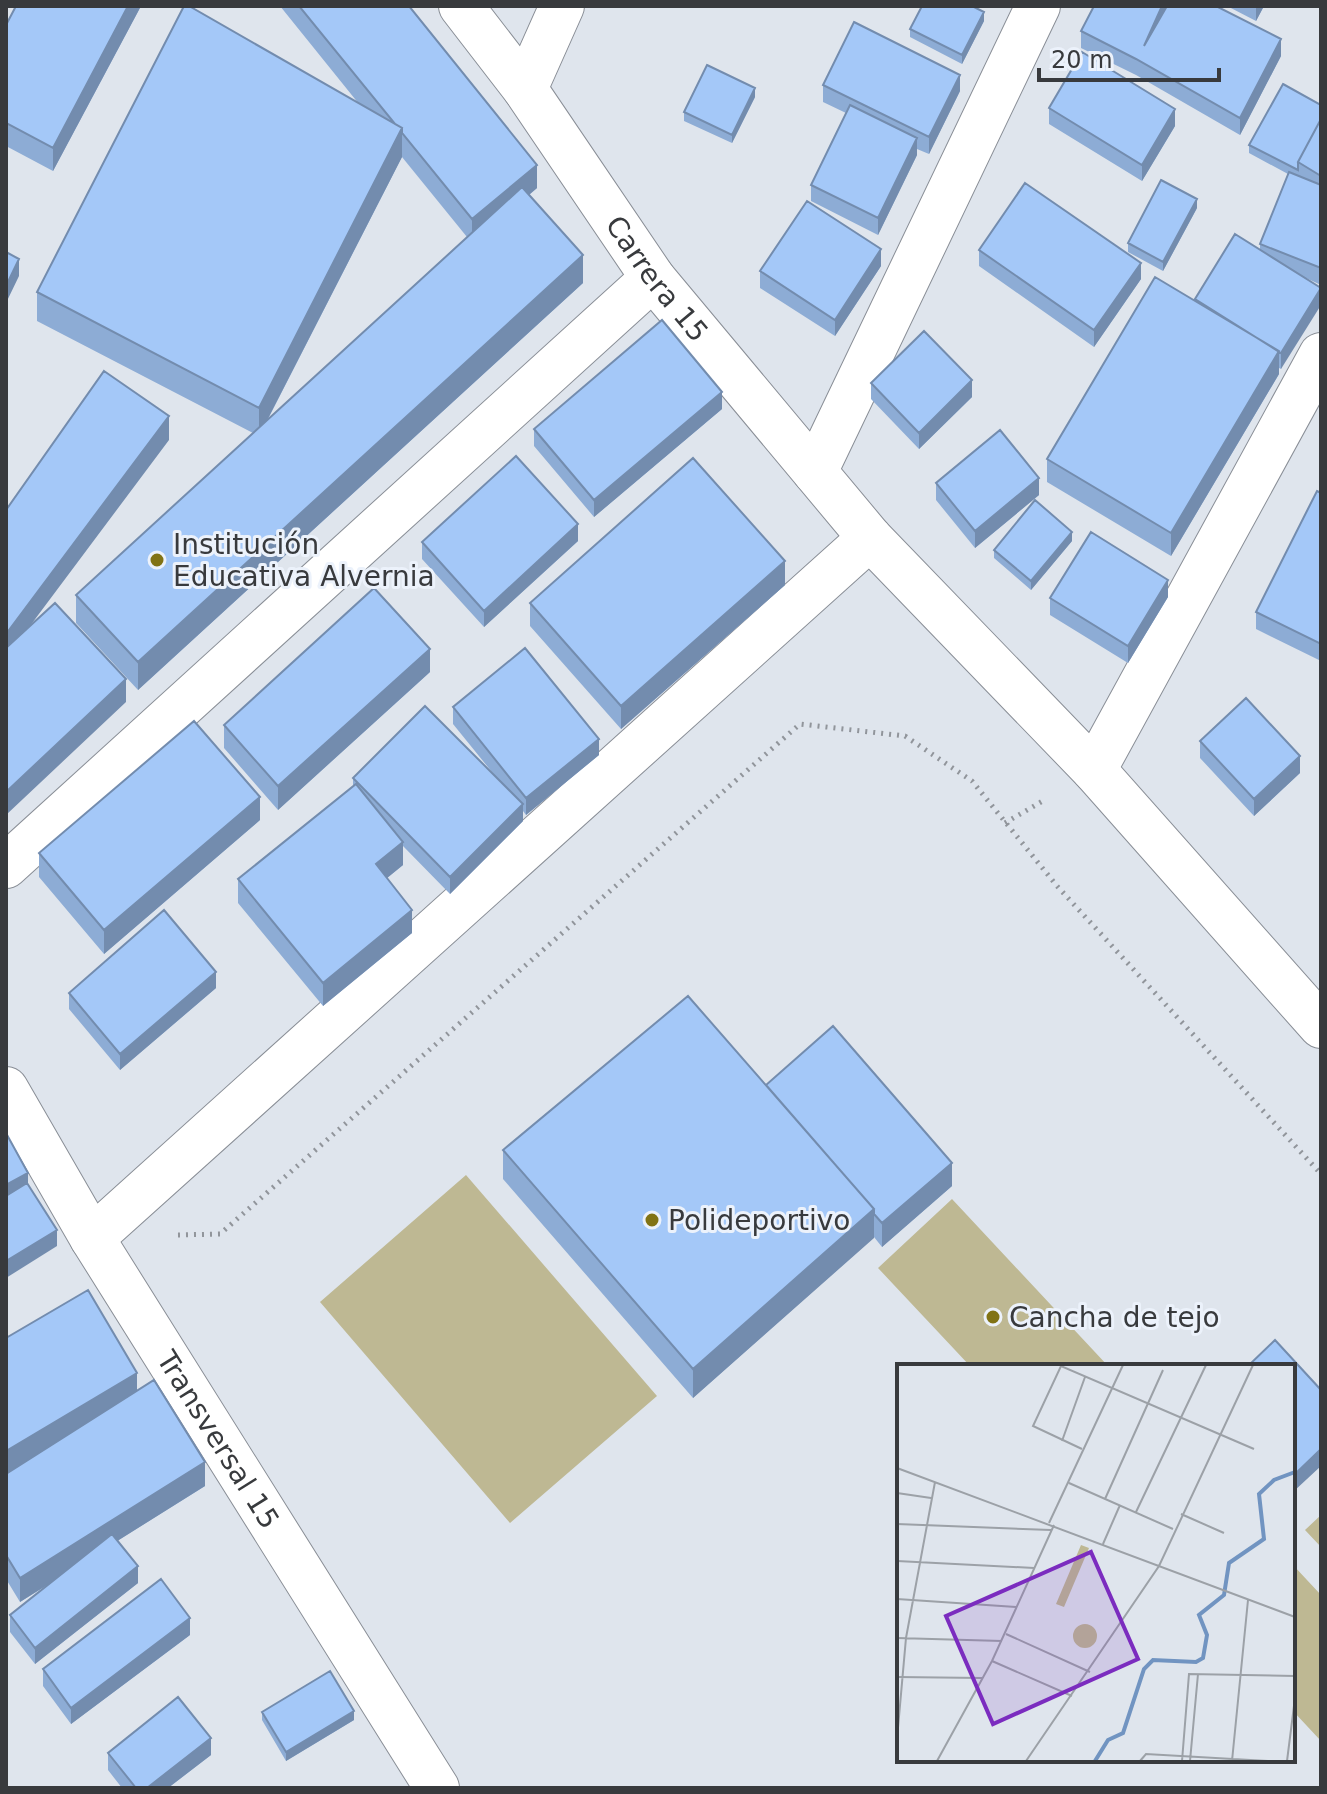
<svg xmlns="http://www.w3.org/2000/svg" width="1327" height="1794" viewBox="0 0 1327 1794" font-family="'DejaVu Sans',sans-serif">
  <style>
    .green { fill: #beb893 }
    .lines { fill: none; stroke-linecap: round; stroke-linejoin: round }
    .street-casing { stroke: #898e96; stroke-width: 46 }
    .path { stroke: #91959b; stroke-width: 5; stroke-dasharray: 2 6; stroke-linecap: butt }
    .street { stroke: #fff; stroke-width: 44 }
    .wall { fill: #8dacd5; fill-rule: evenodd }
    .shaded-wall { fill: #738cae }
    .building { fill: #a4c8f8; stroke: #738cae; stroke-width: 2 }
    .poi-dot { fill: #817315; stroke: #ecf2fb; stroke-width: 3 }
    .labels { text-anchor: middle; stroke-width: 6; stroke-linejoin: round; paint-order: stroke }
    .street-label { font-size: 28px; fill: #383a3d; stroke: #ecf2fb }
    .poi-label { font-size: 28px; fill: #383a3d; stroke: #ecf2fb; text-anchor: start }
    .inset-river { fill: none; stroke: #7194c1; stroke-width: 4 }
    .inset-road { fill: none; stroke: #9ca1a7; stroke-width: 2 }
    .view { fill: #7b2cbf; fill-opacity: 0.15; stroke: #7b2cbf; stroke-width: 4 }
    .inset-edge { fill: none; stroke: #383a3d; stroke-width: 4 }
  </style>
  <rect width="100%" height="100%" fill="#dfe5ed"/>
  <path class="green" d="M466 1175 657 1396 510 1523 320 1302Z
    M952 1199 1108 1366H970L878 1268Z
    M1321 1515V1547L1305 1530Z
    M1293 1565 1321 1595V1741L1293 1711Z"/>
  <g class="lines">
    <g class="street-casing">
      <g id="street">
        <path id="s1" d="M461 6 525 89 653 278 870 538 1094 770 1321 1026"/>
        <path d="M525 89 562 6"/>
        <path d="M815 472 1038 6"/>
        <path d="M1094 770 1321 355"/>
        <path d="M6 866 653 278"/>
        <path id="s2" d="M6 1089 92 1238 437 1788"/>
        <path d="M92 1238 870 538"/>
      </g>
    </g>
    <path class="path" d="M1005 823 1046 799
      M178 1235 220 1234 800 724 905 736 972 781 1057 886 1321 1174"/>
    <use href="#street" class="street"/>
  </g>
  <path class="wall" d="M16 6H141L53 171 6 146V25Z
    M280 6H409L537 188 529 195 583 283 138 690 76 623V595L253 433 37 321V292L359 104ZM402 157 467 237 268 419Z
    M1227 6H1264L1256 21Z
    M984 21 962 64 910 37V29Z
    M1081 31 1281 56 1240 135 1136 75 1081 48Z
    M823 85 960 91 929 154 917 149V155L878 235 811 201V185L846 113 823 102Z
    M755 97 732 143 684 121V112Z
    M1321 105V285L1306 278 1281 369 1279 368V374L1171 556 1047 482V459L1195 301V299L1260 250V244L1288 174 1249 153V145Z
    M1049 108 1175 126 1142 181 1049 124Z
    M1197 208 1163 271 1128 252V243Z
    M979 250 1141 279 1094 347 979 266Z
    M881 266 835 336 760 288V271Z
    M871 383 972 397 919 449 871 399Z
    M722 409 594 517 534 446V429Z
    M936 483 1039 495 975 548 936 500Z
    M1321 493V661L1256 629V612Z
    M578 541 484 627 422 559V542Z
    M1072 541 1031 590 994 558V550Z
    M785 585 621 729 530 626V603Z
    M1168 597 1128 663 1050 615V598Z
    M430 672 278 810 224 748V725Z
    M453 707 599 755 526 815 523 811V821L450 894 403 846V865L387 878 412 933 323 1006 238 903V879L353 786V778L496 777 453 724Z
    M1200 741 1300 773 1254 816 1200 758Z
    M260 820 104 954 39 877V853Z
    M216 988 120 1070 69 1009V993Z
    M766 1085 952 1186 882 1247 874 1237 693 1398 503 1179V1150Z
    M6 1338 137 1391 205 1486 117 1541 138 1583 35 1664 10 1632V1615L49 1584 20 1602 6 1579Z
    M190 1635 71 1724 43 1686V1669Z
    M262 1712 354 1720 286 1761 262 1720Z
    M108 1753 211 1755 168 1788H122L108 1770Z"/>
  <path class="shaded-wall" d="M128 6H141L53 171V148Z
    M1162 6H1170L1144 46Z
    M1256 6H1264L1256 21Z
    M984 12V21L962 64V55Z
    M1281 39V56L1240 135V118Z
    M960 75V91L929 154V137Z
    M755 88V97L732 143V135Z
    M1175 109V126L1142 181V165Z
    M402 128V157L259 436V408Z
    M917 138V155L878 235V218Z
    M537 165V188L472 243V219Z
    M1197 199V208L1163 271V262Z
    M881 249V266L835 336V320Z
    M583 255V283L138 690V662Z
    M19 259V276L6 303V286Z
    M1141 263V279L1094 347V330Z
    M1321 288V305L1281 369V353Z
    M1279 351V374L1171 556V533Z
    M972 380V397L919 449V433Z
    M722 392V409L594 517V500Z
    M169 416V440L6 658V634Z
    M1039 478V495L975 548V531Z
    M578 524V541L484 627V611Z
    M1072 532V541L1031 590V581Z
    M785 561V585L621 729V706Z
    M1168 580V597L1128 663V646Z
    M430 649V672L278 810V786Z
    M126 679V702L6 815V792Z
    M599 739V755L526 815V798Z
    M1300 756V773L1254 816V799Z
    M260 797V820L104 954V930Z
    M523 804V821L450 894V877Z
    M403 842V865L376 887V864Z
    M412 910V933L323 1006V983Z
    M216 972V988L120 1070V1054Z
    M952 1163V1186L882 1247V1223Z
    M28 1173V1190L6 1202V1185Z
    M874 1209V1238L693 1398V1369Z
    M57 1230V1246L6 1278V1261Z
    M137 1373V1396L6 1474V1451Z
    M1321 1449V1466L1293 1492V1476Z
    M205 1462V1486L20 1602V1578Z
    M138 1566V1583L35 1664V1648Z
    M190 1618V1635L71 1724V1708Z
    M354 1711V1720L286 1761V1752Z
    M211 1738V1755L168 1788H147Z"/>
  <path class="building" d="M16 6H128L53 148 6 123V25Z
    M184 6H189L402 128 259 408 37 292Z
    M299 6H409L537 165 472 219 402 133V128L395 124Z
    M922 6H972L984 12 962 55 910 29Z
    M1094 6H1162L1144 46 1167 6H1216L1281 39 1240 118 1136 59 1081 31Z
    M854 22 960 75 929 137 823 85Z
    M1082 52 1175 109 1142 165 1049 108Z
    M707 65 755 88 732 135 684 112Z
    M1283 84 1321 105V119L1298 162V170L1249 145Z
    M850 105 917 138 878 218 811 185Z
    M1321 119V176L1298 162Z
    M1289 172 1321 185V268L1260 244Z
    M1161 180 1197 199 1163 262 1128 243Z
    M1025 183 1141 263 1094 330 979 250Z
    M522 187 583 255 138 662 76 595Z
    M807 201 881 249 835 320 760 271Z
    M1235 234 1321 288 1281 353 1195 299Z
    M6 252 19 259 6 286Z
    M1155 277 1279 351 1171 533 1047 459Z
    M662 320 722 392 594 500 534 429Z
    M924 331 972 380 919 433 871 383Z
    M104 371 169 416 6 634V510Z
    M1000 430 1039 478 975 531 936 483Z
    M516 456 578 524 484 611 422 542Z
    M693 458 785 561 621 706 530 603Z
    M1317 491 1321 493V644L1256 612Z
    M1035 500 1072 532 1031 581 994 550Z
    M1091 532 1168 580 1128 646 1050 598Z
    M374 588 430 649 278 786 224 725Z
    M55 603 126 679 6 792V648Z
    M525 648 599 739 526 798 453 707Z
    M1246 698 1300 756 1254 799 1200 741Z
    M425 706 523 804 450 877 353 778Z
    M194 721 260 797 104 930 39 853Z
    M356 784 403 842 376 864 412 910 323 983 238 879Z
    M164 910 216 972 120 1054 69 993Z
    M688 996 874 1209 693 1369 503 1150Z
    M833 1026 952 1163 882 1223 874 1214V1209L766 1085Z
    M6 1133 28 1173 6 1185Z
    M27 1183 57 1230 6 1261V1196Z
    M88 1290 137 1373 6 1451V1338Z
    M1275 1340 1321 1390V1449L1293 1476V1366H1248Z
    M154 1380 205 1462 20 1578 6 1555V1474Z
    M112 1534 138 1566 35 1648 10 1615Z
    M161 1579 190 1618 71 1708 43 1669Z
    M330 1671 354 1711 286 1752 262 1712Z
    M178 1697 211 1738 147 1788H136L108 1753Z"/>
  <g class="poi-dot">
    <circle cx="157" cy="560" r="8"/>
    <circle cx="652" cy="1220" r="8"/>
    <circle cx="993" cy="1317" r="8"/>
  </g>
  <g class="labels">
    <g class="street-label">
      <text dy="10" stroke="none"><textPath href="#s1" startOffset="336">Carrera 15</textPath></text>
      <text dy="10" stroke="none"><textPath href="#s2" startOffset="410">Transversal 15</textPath></text>
    </g>
    <g class="poi-label">
      <text x="173" y="554">Institución<tspan x="173" dy="32">Educativa Alvernia</tspan></text>
      <text x="668" y="1230">Polideportivo</text>
      <text x="1009" y="1327">Cancha de tejo</text>
    </g>
  </g>
  <g transform="translate(897 1364)">
    <rect width="398" height="398" fill="#dfe5ed"/>
    <path d="M184 181 192 184 167 243 159 240ZM176 272a12 12 0 1 1 24 0a12 12 0 1 1-24 0Z" fill="#beb893"/>
    <path class="inset-river" d="M198 397 211 376 226 369 247 305 256 296 299 298 306 294 310 271 302 251 327 231 332 199 367 175 362 130 377 116 398 108"/>
    <path class="inset-road" d="M165 77 188 13M185 85 136 62 164 2 357 85M0 104 398 253M172 119 276 165M0 129 34 134M208 135 266 6M239 148 309 1M284 150 327 169M152 159 226 1M0 160 154 166M206 180 223 141M0 197 137 204M0 235 119 243M109 270 193 308M0 274 105 277M95 297 175 332M0 313 85 314M0 375 9 274 38 118M40 397 95 297 157 161M129 397 262 202 356 1M243 397 249 390 371 397M285 397 292 310 398 312M293 397 301 310M335 397 351 236M390 397 398 334"/>
    <path class="view" d="M194 188 241 295 96 360 49 252Z"/>
    <rect width="398" height="398" class="inset-edge"/>
  </g>
  <rect width="1327" height="1794" fill="none" stroke="#383a3d" stroke-width="16"/>
  <path d="M1039 68v12h180v-12" fill="none" stroke="#383a3d" stroke-width="4"/>
  <text x="1051" y="68" font-size="24" fill="#383a3d" stroke="#ecf2fb" stroke-width="6" paint-order="stroke">20 m</text>
</svg>
